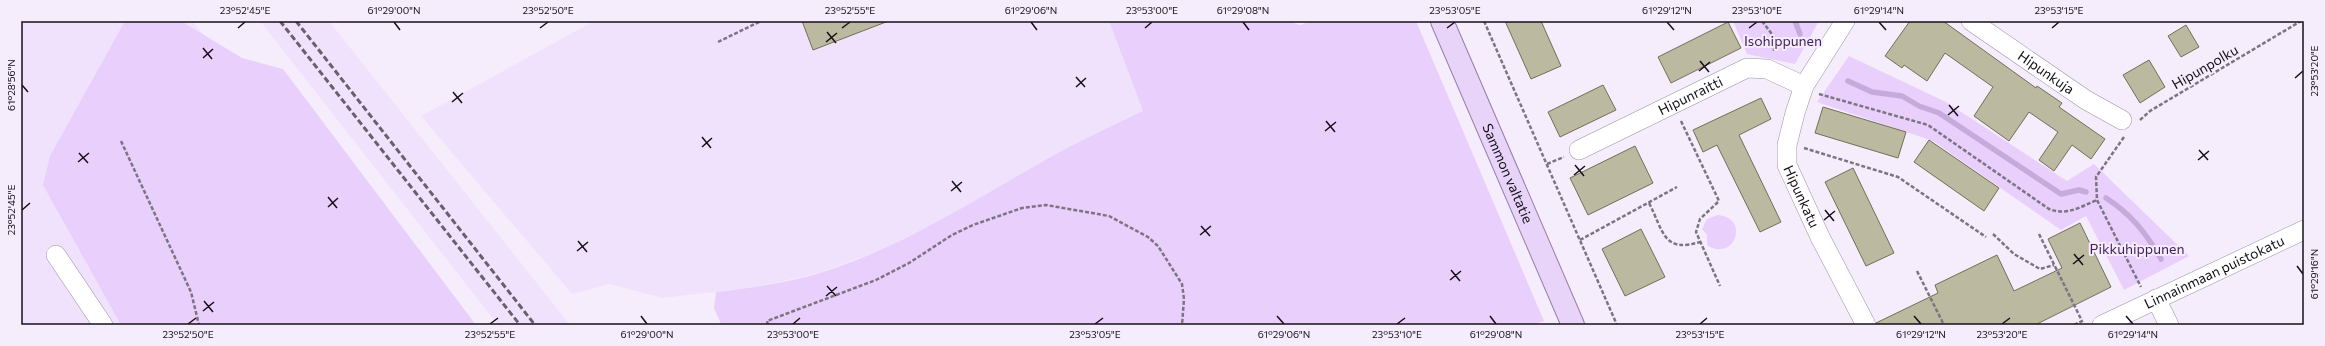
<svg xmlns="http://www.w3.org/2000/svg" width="2325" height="346" viewBox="0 0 2325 346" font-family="Commissioner,sans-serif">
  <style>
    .built { fill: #f0e2fc }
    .green { fill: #e8cffc }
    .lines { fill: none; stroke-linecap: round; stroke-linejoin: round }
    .stream { stroke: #c6aadc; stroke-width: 5.5 }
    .building { fill: #bbb99f; stroke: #716f57 }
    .minor-casing { stroke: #9e91a8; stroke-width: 20 }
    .major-casing { stroke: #957da8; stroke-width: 24 }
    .path { stroke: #7c7581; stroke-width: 2.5; stroke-dasharray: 4 2; stroke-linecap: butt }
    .minor { stroke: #fff; stroke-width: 19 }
    .major { stroke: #e9d4f9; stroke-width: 22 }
    .rail { stroke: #67616c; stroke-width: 3; stroke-dasharray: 6 3; stroke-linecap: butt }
    .ticks { fill: none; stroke: #151018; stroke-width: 1.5 }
    .labels { text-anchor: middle; stroke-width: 4; stroke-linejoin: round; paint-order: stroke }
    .park-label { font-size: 14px; fill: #411d58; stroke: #f5edfc }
    .street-label { font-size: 14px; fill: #151018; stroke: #f5edfc }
    .neatline { fill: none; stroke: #151018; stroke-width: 1.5 }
    .ticks-label { font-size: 10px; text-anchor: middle; fill: #151018 }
  </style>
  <rect width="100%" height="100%" fill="#f5edfc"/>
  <path class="built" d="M21 21H192L448 325H21Z
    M260 21H329L570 325H498Z
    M594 21H1109L1143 111 1068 148 934 224 880 250 819 273 756 287 663 298 609 284 572 294 421 116Z"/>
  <path class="green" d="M125 21H181L242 58 283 69 476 325H121L43 185 50 156Z
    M1109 21H1287L1300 25 1311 21H1416L1544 321 1531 325 721 324 714 308 716 292C750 288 786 283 820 273 909 245 986 192 1067 148 1092 135 1118 123 1143 111Z
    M1733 21H1819L1795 64 1747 54Z
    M1849 56 1946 102 2067 181 2094 164 2189 256 2124 290 2086 216 2061 230 1933 141 1817 102Z
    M1718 215C1751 218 1734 263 1707 245V235L1702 229 1707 219Z"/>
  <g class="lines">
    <path class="stream" d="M1795 21 1800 34
      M1848 81 1872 92 1902 96 1919 106 1939 113 2061 194 2079 190 2086 192
      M2106 198C2131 214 2146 233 2161 259"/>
  </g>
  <path class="building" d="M802 21H886V22L813 50Z
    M1505 21H1541L1561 66 1531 79Z
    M1910 21H1943L2036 88 2037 86 2062 103 2059 107 2105 139 2091 159 2072 145 2054 171 2039 160 2058 132 2029 112 2009 141 1974 116 1993 87 1945 53 1927 81 1904 65 1902 68 1885 56Z
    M1728 22 1741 48 1671 83 1658 57Z
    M2186 25 2199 47 2181 57 2168 36Z
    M2149 60 2165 87 2140 103 2123 75Z
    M1603 85 1616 110 1560 137 1548 112Z
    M1761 98 1771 119 1739 135 1781 222 1760 232 1717 145 1703 152 1693 130Z
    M1823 107 1906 132 1898 158 1815 133Z
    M1929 140 1999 188 1984 211 1914 162Z
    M1635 146 1653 183 1588 215 1570 178Z
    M1853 168 1894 253 1866 266 1825 182Z
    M2080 223 2111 287 2035 325H1877L1876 323 1938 293 1935 285 1997 255 2014 291 2062 268 2048 239Z
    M1641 229 1665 277 1625 296 1602 249Z"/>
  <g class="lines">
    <g class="minor-casing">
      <g id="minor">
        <path id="s1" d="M1845 21 1804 86 1795 113 1787 145V165L1820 237 1866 325"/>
        <path id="s2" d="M1971 21 2086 100 2122 120"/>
        <path id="s3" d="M1579 150 1747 68 1767 69 1804 86"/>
        <path d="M56 255 103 325"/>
        <path d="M2156 299 2169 325"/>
        <path id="s4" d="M2102 325 2304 230"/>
      </g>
    </g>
    <g class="major-casing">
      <g id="major">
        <path id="s5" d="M1442 21 1573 325"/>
      </g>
    </g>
    <path class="path" d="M1484 21 1617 325
      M1762 21 1774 37V53
      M718 42 761 21
      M1819 94 1928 125 2049 209C2067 216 2080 207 2097 200
      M2140 120 2150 111 2301 21
      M1681 121 1719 201 1700 219 1696 232 1720 286
      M2124 137 2096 177 2097 200 2141 287
      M121 141 191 292 199 325
      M1804 148 1898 177 1986 237
      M1547 164 1564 157
      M1649 203C1664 232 1663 253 1700 242
      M1993 234 2014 254 2040 269 2054 265
      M2039 234 2082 321
      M1580 240 1677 187
      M1917 271 1944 325
      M768 325 767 321 876 280 909 263 952 235 973 225 1022 208 1046 205 1109 216 1148 237 1158 246 1182 284 1184 299 1182 325
      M2074 325 2084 320
      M2303 325 2304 324"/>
    <use href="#minor" class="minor"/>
    <use href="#major" class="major"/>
    <path class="rail" d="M280 21 520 325
      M296 21 535 325"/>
  </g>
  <path class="ticks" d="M394 22 400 30M1031 22 1037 30M1243 22 1249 30M1667 22 1674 30M1879 22 1886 30M238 28 245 22M540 28 548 22M842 28 850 22M1145 28 1152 22M1447 28 1455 22M1749 28 1757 22M2052 28 2059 22M827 32 836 43M826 42 837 33M203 48 212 59M203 58 213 49M1700 61 1709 72M1699 71 1710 62M1076 77 1085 87M2295 78 2303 71M22 85 28 92M1076 87 1086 78M453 92 462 103M452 102 463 93M1949 105 1958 116M1948 115 1959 106M1326 121 1335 132M1325 131 1336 122M702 137 711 148M702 147 712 138M2199 150 2208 160M79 153 88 163M2198 160 2209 151M78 162 89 153M1575 165 1584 176M1574 175 1585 166M952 181 961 192M951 191 962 182M328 197 337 208M328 207 338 198M22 210 30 203M1825 210 1834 221M1824 220 1835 211M1201 226 1210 236M1200 235 1211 226M578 241 587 252M577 251 588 242M2074 254 2083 265M2073 264 2084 255M2297 266 2303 274M1451 270 1460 281M1450 280 1461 271M827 286 836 296M826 296 837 287M204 301 213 312M203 311 214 302M641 316 647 324M1277 316 1284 324M1490 316 1496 324M1914 316 1921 324M2126 316 2133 324M188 324 196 318M490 324 498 318M793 324 800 318M1095 324 1103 318M1397 324 1405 318M1700 324 1707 318M2002 324 2010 318"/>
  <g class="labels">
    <g class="park-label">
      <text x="1783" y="46">Isohippunen</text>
      <text x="2137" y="254">Pikkuhippunen</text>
    </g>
    <g class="street-label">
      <text transform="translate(2205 67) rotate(-30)" y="5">Hipunpolku</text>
      <text dy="5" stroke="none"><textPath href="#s2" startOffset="91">Hipunkuja</textPath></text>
      <text dy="5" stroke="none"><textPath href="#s3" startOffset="124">Hipunraitti</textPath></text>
      <text dy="5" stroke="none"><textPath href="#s5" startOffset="166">Sammon valtatie</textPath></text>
      <text dy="5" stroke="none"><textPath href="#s1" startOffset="193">Hipunkatu</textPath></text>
      <text dy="5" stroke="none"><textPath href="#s4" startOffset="124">Linnainmaan puistokatu</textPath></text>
    </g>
  </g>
  <rect width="2325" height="346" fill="none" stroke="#f5edfc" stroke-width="44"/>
  <rect x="22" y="22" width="2281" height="302" class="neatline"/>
  <g class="ticks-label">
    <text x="245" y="14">23°52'45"E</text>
    <text x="394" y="14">61°29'00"N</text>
    <text x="548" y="14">23°52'50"E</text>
    <text x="850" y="14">23°52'55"E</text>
    <text x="1031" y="14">61°29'06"N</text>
    <text x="1152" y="14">23°53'00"E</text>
    <text x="1243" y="14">61°29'08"N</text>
    <text x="1455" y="14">23°53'05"E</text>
    <text x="1667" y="14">61°29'12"N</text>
    <text x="1757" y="14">23°53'10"E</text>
    <text x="1879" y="14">61°29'14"N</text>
    <text x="2059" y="14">23°53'15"E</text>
    <text transform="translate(2314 71) rotate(-90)" y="4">23°53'20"E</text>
    <text transform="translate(11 85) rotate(-90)" y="4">61°28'56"N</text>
    <text transform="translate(11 210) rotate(-90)" y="4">23°52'45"E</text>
    <text transform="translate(2314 274) rotate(-90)" y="4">61°29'16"N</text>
    <text x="188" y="338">23°52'50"E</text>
    <text x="490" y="338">23°52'55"E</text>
    <text x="647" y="338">61°29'00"N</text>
    <text x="793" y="338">23°53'00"E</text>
    <text x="1095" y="338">23°53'05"E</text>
    <text x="1284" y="338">61°29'06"N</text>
    <text x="1397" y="338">23°53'10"E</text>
    <text x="1496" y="338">61°29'08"N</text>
    <text x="1700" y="338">23°53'15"E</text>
    <text x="1921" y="338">61°29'12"N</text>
    <text x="2002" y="338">23°53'20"E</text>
    <text x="2133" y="338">61°29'14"N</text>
  </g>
</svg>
